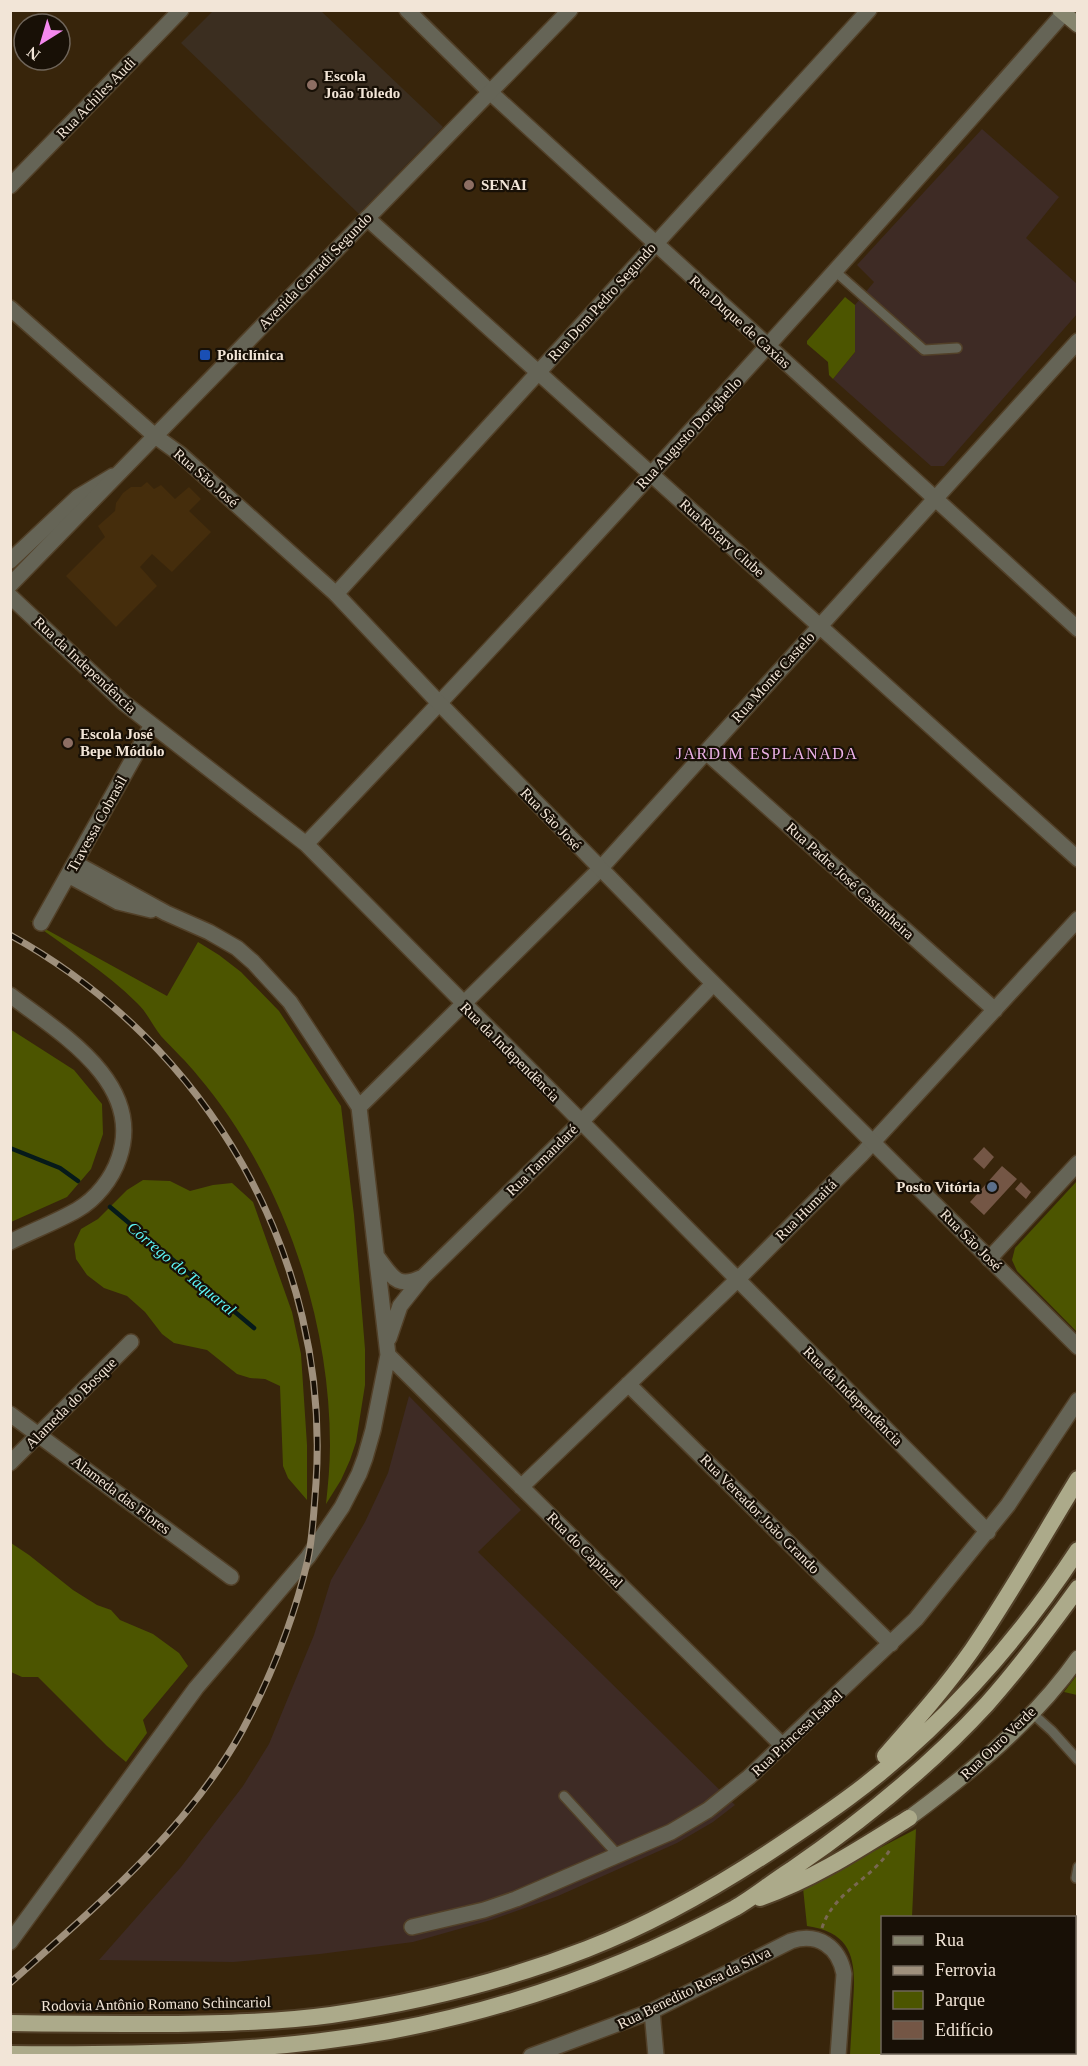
<svg xmlns="http://www.w3.org/2000/svg" width="1088" height="2066" viewBox="0 0 1088 2066" font-family="Georgia,serif">
  <style>
    .built { fill: #452d0c }
    .industrial { fill: #3e2b25 }
    .education { fill: #3b2e20 }
    .green { fill: #4c5500 }
    .lines { fill: none; stroke-linecap: round; stroke-linejoin: round }
    .stream { stroke: #061a1a; stroke-width: 4.5 }
    .building { fill: #745645 }
    .service-casing { stroke: #524028; stroke-width: 12 }
    .minor-casing { stroke: #524028; stroke-width: 18 }
    .tertiary-casing { stroke: #524028; stroke-width: 18 }
    .secondary-casing { stroke: #524028; stroke-width: 18 }
    .trunk-casing { stroke: #524028; stroke-width: 20 }
    .path { stroke: #796852; stroke-width: 3; stroke-dasharray: 4.5 4.5; stroke-linecap: butt }
    .service { stroke: #656456; stroke-width: 9 }
    .minor { stroke: #656456; stroke-width: 15 }
    .tertiary { stroke: #656456; stroke-width: 15 }
    .secondary { stroke: #86856e; stroke-width: 15 }
    .trunk { stroke: #acaa8a; stroke-width: 16 }
    .rail-casing { stroke: #9f907c; stroke-width: 7 }
    .rail { stroke: #181006; stroke-width: 4.5; stroke-dasharray: 14; stroke-linecap: butt }
    .education-dot { fill: #8d6e63; stroke: #181006; stroke-width: 2 }
    .transit-dot { fill: #1a4fb4; stroke: #181006; stroke-width: 2 }
    .service-dot { fill: #5c6f8a; stroke: #181006; stroke-width: 2 }
    .labels { text-anchor: middle; stroke-width: 4.5; stroke-linejoin: round; paint-order: stroke }
    .poi-label { font-size: 15px; font-weight: bold; fill: #f2e5d7; stroke: #181006; text-anchor: start }
    .street-label { font-size: 15px; fill: #f2e5d7; stroke: #181006 }
    .neighbourhood-label { font-size: 16px; letter-spacing: 1.5px; fill: #efb3ea; stroke: #181006 }
    .water-label { font-size: 16px; font-style: italic; fill: #5cf5f6; stroke: #181006 }
  </style>
  <rect width="100%" height="100%" fill="#38250b"/>
  <path class="built" d="M147 482 154 489 161 485 175 499 189 487 201 499 189 511 211 532 172 572 152 554 140 567 157 586 116 627 66 576 105 537 98 526 115 511 116 503 123 493 131 487H141Z"/>
  <path class="industrial" d="M982 129 1059 197 1026 238 1077 284V314L944 466H931L833 379 855 352V305L874 282 857 265Z
    M409 1396 521 1510 478 1552 735 1805 713 1822 677 1843 558 1896 491 1920 413 1942 320 1954 233 1962 99 1960 181 1867 243 1786 269 1744 314 1635 331 1580 365 1522 388 1473Z"/>
  <path class="education" d="M213 11H321L443 127 359 214 181 43Z"/>
  <path class="green" d="M845 297 855 305V352L833 379 829 375 828 362 807 344V341Z
    M29 920 167 996 198 942 219 955 241 972 279 1011 341 1106 354 1215 365 1349V1385L356 1442 350 1460 341 1480 326 1504C328 1485 330 1465 330 1445 330 1316 282 1175 198 1076 187 1062 173 1049 161 1036 152 1025 147 1012 137 1003 105 971 65 947 29 920Z
    M10 1029 74 1070 102 1104 103 1134 91 1169 67 1197 11 1222Z
    M143 1180 170 1181 190 1191 213 1185 232 1183 253 1202 292 1312 301 1354 307 1445V1500L288 1478 283 1466 280 1386 265 1379 250 1378 237 1374 207 1350 174 1343 162 1334 145 1312 127 1296 104 1288 87 1275 76 1259 74 1244 81 1229 98 1219 127 1190Z
    M1077 1181V1332L1017 1271 1012 1260 1015 1248Z
    M11 1543 29 1555 73 1590 97 1605 111 1610 120 1620 153 1634 179 1653 188 1666 143 1720 147 1733 126 1762 107 1746 38 1677H22L11 1672Z
    M1077 1675V1695L1064 1692Z
    M916 1829 912 1917 882 1918V2052L986 2053 984 2055H850C851 2038 852 2021 853 2003 856 1963 855 1933 807 1926L803 1888Z"/>
  <g class="lines">
    <path class="stream" d="M10 1148 60 1168 78 1181
      M110 1207 254 1328"/>
  </g>
  <path class="building" d="M984 1147 994 1157 984 1169 973 1159Z
    M1002 1166 1017 1179 984 1215 970 1202Z
    M1021 1182 1031 1192 1026 1199 1015 1189Z"/>
  <g class="lines">
    <g class="service-casing">
      <path id="service" d="M836 272 924 350 957 348
        M1032 1713 1052 1731 1078 1760
        M564 1796 618 1855
        M1076 1878 1078 1867"/>
    </g>
    <g class="minor-casing">
      <path id="minor" d="M407 10 491 93 1078 629
        M10 186 181 10
        M367 218 1078 859
        M10 561 78 497 113 476
        M336 594 869 10
        M10 596 124 703 306 844 988 1532
        M706 752 995 1010
        M306 844C565 573 816 295 1064 13
        M68 875 118 902 151 910
        M41 923 152 725
        M10 995C60 1033 145 1083 119 1158 112 1179 96 1199 77 1210 56 1222 32 1231 10 1242
        M359 1107 600 869 1078 341
        M378 1258C393 1278 397 1289 423 1277
        M989 1259 1078 1163
        M389 1338 400 1306 423 1277 580 1123 713 984
        M388 1355 783 1746
        M628 1384 891 1644
        M10 1414 231 1577
        M10 1463 131 1342
        M521 1487 737 1280 862 1154 1078 919
        M412 1927 484 1910 516 1899 671 1832 708 1810 749 1777 916 1619 1008 1505 1078 1400
        M10 1942 196 1688 308 1557 342 1507 359 1474 365 1458 373 1430 388 1355 359 1107 290 1002 253 962 237 948 209 932 166 913 75 863
        M652 2011 656 2056"/>
    </g>
    <g class="tertiary-casing">
      <path id="tertiary" d="M10 308 155 436 180 454 336 594 440 704 694 964 1078 1347
        M10 585 570 10
        M531 2056 652 2011 791 1941C818 1932 839 1947 844 1974L838 2056"/>
    </g>
    <g class="secondary-casing">
      <path id="secondary" d="M1060 10 1078 25
        M909 1818C971 1772 1033 1722 1078 1658"/>
    </g>
    <g class="trunk-casing">
      <path id="trunk" d="M885 1756C915 1722 946 1687 972 1650 1010 1595 1043 1536 1078 1479
        M760 1898C814 1879 861 1848 909 1818
        M10 2023C66 2024 122 2024 177 2024 228 2023 280 2022 331 2015 419 2002 505 1981 587 1949 654 1923 717 1887 777 1847 801 1831 825 1815 848 1798 938 1732 1017 1643 1078 1550
        M10 2054C137 2055 265 2053 389 2031 509 2009 628 1966 735 1908 754 1897 772 1882 791 1870 861 1822 929 1767 987 1704 1020 1667 1049 1628 1078 1588"/>
    </g>
    <path class="path" d="M822 1928C833 1892 873 1879 891 1848"/>
    <use href="#service" class="service"/>
    <use href="#minor" class="minor"/>
    <use href="#tertiary" class="tertiary"/>
    <use href="#secondary" class="secondary"/>
    <use href="#trunk" class="trunk"/>
    <g class="rail-casing">
      <path id="rail" d="M10 935C208 1044 331 1257 316 1483 314 1508 313 1535 308 1559 294 1619 271 1677 242 1731 186 1832 95 1907 10 1983"/>
    </g>
    <use href="#rail" class="rail"/>
  </g>
  <g class="education-dot">
    <circle cx="312" cy="85" r="6"/>
    <circle cx="469" cy="185" r="6"/>
    <circle cx="68" cy="743" r="6"/>
  </g>
  <rect class="transit-dot" x="199" y="349" width="12" height="12" rx="3"/>
  <circle class="service-dot" cx="992" cy="1187" r="6"/>
  <g class="labels">
    <g class="poi-label">
      <text x="324" y="81">Escola<tspan x="324" dy="17">João Toledo</tspan></text>
      <text x="481" y="190">SENAI</text>
      <text x="217" y="360">Policlínica</text>
      <text x="80" y="739">Escola José<tspan x="80" dy="17">Bepe Módolo</tspan></text>
      <text x="980" y="1192" text-anchor="end">Posto Vitória</text>
    </g>
    <g class="street-label">
      <text transform="translate(96 98) rotate(-46)" y="5">Rua Achiles Audi</text>
      <text transform="translate(315 271) rotate(-46)" y="5">Avenida Corradi Segundo</text>
      <text transform="translate(602 302) rotate(-48)" y="5">Rua Dom Pedro Segundo</text>
      <text transform="translate(740 322) rotate(42)" y="5">Rua Duque de Caxias</text>
      <text transform="translate(689 433) rotate(-47)" y="5">Rua Augusto Dorighello</text>
      <text transform="translate(206 478) rotate(41)" y="5">Rua São José</text>
      <text transform="translate(722 538) rotate(42)" y="5">Rua Rotary Clube</text>
      <text transform="translate(85 665) rotate(43)" y="5">Rua da Independência</text>
      <text transform="translate(773 677) rotate(-48)" y="5">Rua Monte Castelo</text>
      <text transform="translate(551 819) rotate(46)" y="5">Rua São José</text>
      <text transform="translate(97 824) rotate(-61)" y="5">Travessa Cobrasil</text>
      <text transform="translate(850 881) rotate(42)" y="5">Rua Padre José Castanheira</text>
      <text transform="translate(510 1052) rotate(45)" y="5">Rua da Independência</text>
      <text transform="translate(542 1160) rotate(-45)" y="5">Rua Tamandaré</text>
      <text transform="translate(806 1210) rotate(-45)" y="5">Rua Humaitá</text>
      <text transform="translate(971 1240) rotate(45)" y="5">Rua São José</text>
      <text transform="translate(853 1396) rotate(45)" y="5">Rua da Independência</text>
      <text transform="translate(71 1403) rotate(-45)" y="5">Alameda do Bosque</text>
      <text transform="translate(121 1495) rotate(37)" y="5">Alameda das Flores</text>
      <text transform="translate(760 1514) rotate(45)" y="5">Rua Vereador João Grando</text>
      <text transform="translate(585 1550) rotate(45)" y="5">Rua do Capinzal</text>
      <text transform="translate(797 1733) rotate(-43)" y="5">Rua Princesa Isabel</text>
      <text transform="translate(998 1743) rotate(-44)" y="5">Rua Ouro Verde</text>
      <text transform="translate(694 1988) rotate(-26)" y="5">Rua Benedito Rosa da Silva</text>
      <text transform="translate(156 2004) rotate(-1)" y="5">Rodovia Antônio Romano Schincariol</text>
    </g>
    <g class="neighbourhood-label">
      <text x="767" y="759">JARDIM ESPLANADA</text>
    </g>
    <g class="water-label">
      <text transform="translate(182 1268) rotate(40)" y="6">Córrego do Taquaral</text>
    </g>
  </g>
  <rect width="1088" height="2066" fill="none" stroke="#f2e5d7" stroke-width="24"/>
  <rect x="881" y="1916" width="195" height="138" fill="#181006" stroke="#6f655a" stroke-width="1.5"/>
  <rect x="893" y="1936" width="30" height="9" fill="#86856e" stroke="#6f655a" stroke-width="1.5"/>
  <text x="935" y="1946" font-size="18" fill="#f2e5d7">Rua</text>
  <rect x="893" y="1966" width="30" height="9" fill="#9f907c" stroke="#6f655a" stroke-width="1.5"/>
  <text x="935" y="1976" font-size="18" fill="#f2e5d7">Ferrovia</text>
  <rect x="893" y="1991" width="30" height="18" fill="#4c5500" stroke="#6f655a" stroke-width="1.5"/>
  <text x="935" y="2006" font-size="18" fill="#f2e5d7">Parque</text>
  <rect x="893" y="2021" width="30" height="18" fill="#745645" stroke="#6f655a" stroke-width="1.5"/>
  <text x="935" y="2036" font-size="18" fill="#f2e5d7">Edifício</text>
  <g transform="translate(42 42) rotate(217)"><circle r="28" fill="#181006" stroke="#6f655a" stroke-width="1.5"/>
  <path d="M0-4.5L10 22L0 15L-10 22Z" fill="#f589ef"/>
  <text y="-9" font-size="16" font-weight="bold" text-anchor="middle" fill="#f2e5d7">N</text>
  </g>
</svg>
